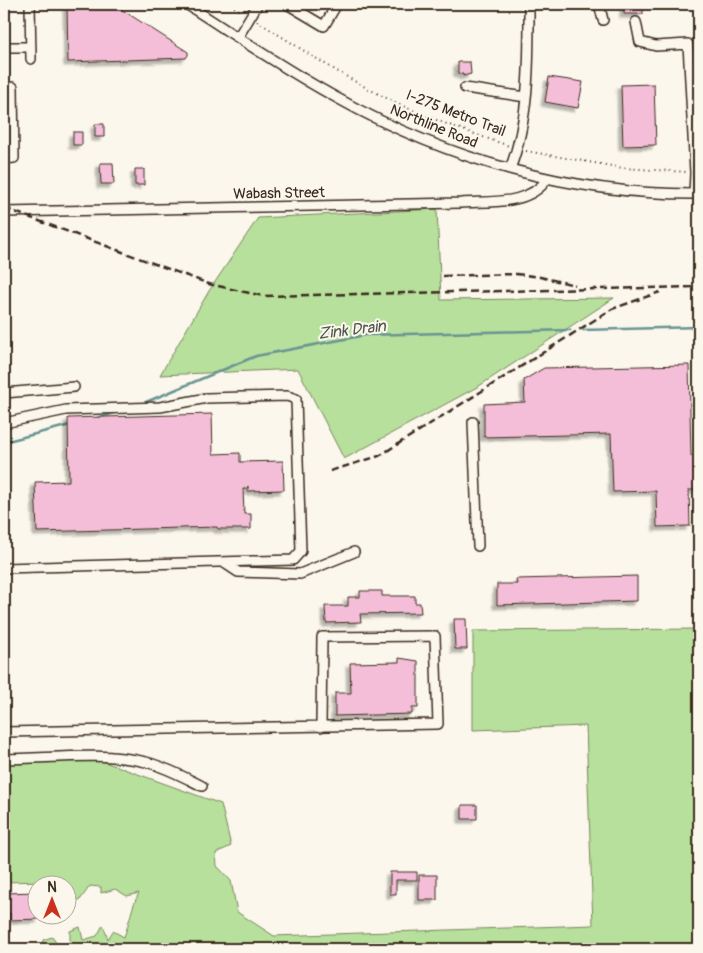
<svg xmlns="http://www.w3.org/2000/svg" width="703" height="953" viewBox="0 0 703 953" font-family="Pangolin,sans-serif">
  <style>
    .green { fill: #b7e09c; stroke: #79855d }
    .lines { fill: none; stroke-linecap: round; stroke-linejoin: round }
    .stream { stroke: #699492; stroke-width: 2.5 }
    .building { fill: #f5bed8; stroke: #3b2a1e; filter: url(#shadow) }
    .minor-casing { stroke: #3b2a1e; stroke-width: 12 }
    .path { stroke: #3b2a1e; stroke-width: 2; stroke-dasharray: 1 4; stroke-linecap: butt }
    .minor { stroke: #fbf7ec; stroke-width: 9 }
    .rail { stroke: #3b2a1e; stroke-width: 2.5; stroke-dasharray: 8 4; stroke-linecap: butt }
    .labels { text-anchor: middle; stroke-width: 4; stroke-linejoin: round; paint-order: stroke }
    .street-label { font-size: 15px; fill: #3b2a1e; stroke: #fbf7ec }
    .water-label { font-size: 16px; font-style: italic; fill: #4e564e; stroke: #fbf7ec }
  </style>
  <defs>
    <filter id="shadow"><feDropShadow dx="-4" dy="4" stdDeviation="1" flood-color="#0004"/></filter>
  </defs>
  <rect width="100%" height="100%" fill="#fbf7ec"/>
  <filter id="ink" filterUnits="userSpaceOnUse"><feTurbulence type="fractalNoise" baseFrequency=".02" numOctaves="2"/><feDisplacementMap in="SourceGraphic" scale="10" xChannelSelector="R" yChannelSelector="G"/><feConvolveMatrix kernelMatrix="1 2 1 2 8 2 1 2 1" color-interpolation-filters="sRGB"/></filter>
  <g filter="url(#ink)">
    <path class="green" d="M437 209 441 300 614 298 479 386 344 459 298 369 160 375 209 291 258 218Z
      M699 629V949H26L33 945 42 948 43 940 52 937 57 944 70 943V931L80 927 83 940 97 936 103 925 108 939 113 931 124 937C130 921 131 908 139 893L127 896 115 889 101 893V887L90 886 80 900 68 898V886L48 885 43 881 4 882V763L99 760 221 804 231 846 216 853 217 866 231 881 237 912 274 936 593 925 586 726 473 730V631Z"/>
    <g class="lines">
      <path class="stream" d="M583 330 699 327
        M146 402 256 356 366 335 570 330
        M97 418 118 412
        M4 442 70 425"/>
    </g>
    <path class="building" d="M67 4H113L188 52V55L186 58 68 62Z
      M624 4H643V14H624Z
      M458 62H470L471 74 463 76V74H458Z
      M549 77 583 82 578 108 545 102Z
      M4 82H11L12 125H4Z
      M654 84 656 145 623 146 621 85Z
      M95 124H104V137H95Z
      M73 132H82V145H73Z
      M100 163H113L114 184H101Z
      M135 169H144V185H135Z
      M689 365 691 456H699V473H696L697 490H689L690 526 657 527 656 491 613 492 611 434 484 437V404L525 402 524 380 544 368Z
      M212 414 213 454 240 453V462L283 461 284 490 248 491V486L247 489H243L244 514H251V529H218L217 527 37 532 35 482 69 481 68 418Z
      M637 576V601L497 605V584H517L516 579Z
      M360 591H382V596H415V603H420L421 613 360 614 361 622 326 623 325 606H348V597H360Z
      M454 619H466L467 649H455Z
      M399 658 418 661V708H412V714L335 716V693H351L350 663 399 662Z
      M462 805H477V819H462Z
      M390 872H417V880H396V894H390Z
      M419 875H437V900H419Z
      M38 892V916H40V919L10 920V913H4V893Z"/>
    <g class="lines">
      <g class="minor-casing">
        <path id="minor" d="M30 4 31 59
          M186 4C236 36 285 70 337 98 448 160 572 195 699 194
          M287 4 324 26 337 4
          M599 4 603 20
          M636 22 640 42 656 46 688 44 695 173 694 194
          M238 37 258 4
          M4 47H31
          M465 88 526 97
          M4 159 14 158 13 87
          M510 169C530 117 529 59 529 4
          M4 212 461 203C490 201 529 206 547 179
          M4 393 74 387
          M473 422 478 546
          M4 423 66 410 160 407 207 398 287 396 296 399 301 551 293 560 4 568
          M223 562 238 572 300 574 354 552
          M4 732 438 724 435 636 322 637 321 727
          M4 759C51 759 99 751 146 762 166 767 184 777 202 786"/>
      </g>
      <path class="path" d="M230 4 242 12
        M257 21C303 50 349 81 399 104 435 121 472 133 509 146
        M526 151 623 168 687 172"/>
      <use href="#minor" class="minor"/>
      <path class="rail" d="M4 208 209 284 263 296 699 287
        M443 276 516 274 540 277 575 285
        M330 471 379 456 612 309 660 292"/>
    </g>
  </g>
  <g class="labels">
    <g class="street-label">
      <text transform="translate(456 113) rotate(21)" y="5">I-275 Metro Trail</text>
      <text transform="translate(434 126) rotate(22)" y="5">Northline Road</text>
      <text transform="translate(279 193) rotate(-1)" y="5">Wabash Street</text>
    </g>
    <g class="water-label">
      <text transform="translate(352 329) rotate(-7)" y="6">Zink Drain</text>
    </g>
  </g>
  <rect width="703" height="953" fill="none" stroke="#fbf7ec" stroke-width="20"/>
  <rect x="10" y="10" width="683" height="933" fill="none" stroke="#3b2a1e" stroke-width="2" filter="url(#ink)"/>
  <g transform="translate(52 900)"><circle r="24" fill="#fbf7ec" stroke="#aea59a"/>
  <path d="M0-4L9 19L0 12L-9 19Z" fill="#c8321e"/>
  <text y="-8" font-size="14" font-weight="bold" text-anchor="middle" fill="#3b2a1e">N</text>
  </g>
</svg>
